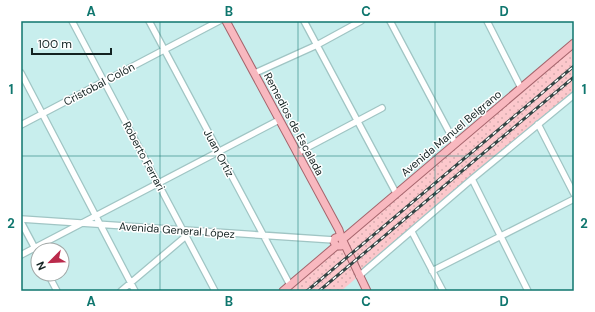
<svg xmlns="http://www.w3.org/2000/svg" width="595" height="312" viewBox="0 0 595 312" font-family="'DM Sans',sans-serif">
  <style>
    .grass { fill: url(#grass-dots) }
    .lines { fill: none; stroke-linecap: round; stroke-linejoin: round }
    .minor-casing { stroke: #a0c5c4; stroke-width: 8 }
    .major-casing { stroke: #a5646c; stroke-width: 9 }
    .minor { stroke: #fff; stroke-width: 5.5 }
    .major { stroke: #f8b8bf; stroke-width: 7 }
    .rail-casing { stroke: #324544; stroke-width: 3 }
    .rail { stroke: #fff; stroke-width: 1.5; stroke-dasharray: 4.5; stroke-linecap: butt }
    .grid { fill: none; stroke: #0f766e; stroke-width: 1; stroke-opacity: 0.55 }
    .labels { text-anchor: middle; stroke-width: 3; stroke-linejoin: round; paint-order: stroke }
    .street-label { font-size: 11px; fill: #132221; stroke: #fff }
    .neatline { fill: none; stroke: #0f766e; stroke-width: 1.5 }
    .grid-label { font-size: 13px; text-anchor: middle; font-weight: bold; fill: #0f766e }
  </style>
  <defs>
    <pattern id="grass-dots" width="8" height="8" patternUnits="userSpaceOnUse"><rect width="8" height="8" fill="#fcc8cc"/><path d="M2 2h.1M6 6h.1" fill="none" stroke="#d7acaf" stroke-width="1.8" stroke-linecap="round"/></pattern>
  </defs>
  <rect width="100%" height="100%" fill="#c8eeed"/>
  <path class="grass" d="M574 43V95L341 291H283Z"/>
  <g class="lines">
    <g class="minor-casing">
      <path id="minor" d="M72 21 215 291
        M149 21 290 285
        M304 21 396 193
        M390 21 455 143
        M487 21 521 88
        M21 73 135 291
        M255 73 317 45 361 21
        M538 124 574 194
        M21 125 219 21
        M297 153 382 108
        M472 179 528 291
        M21 219 334 240
        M21 222 38 254
        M412 232 443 291
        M21 255 279 120
        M432 271 574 199
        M48 274 57 291
        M359 276 472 179 574 95
        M121 291 186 236"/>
    </g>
    <g class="major-casing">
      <path id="major" d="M226 21 339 230 343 243 341 246H336
        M343 239 574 43
        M343 241 367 291
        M336 246 334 242 335 238 338 237 342 238
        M283 291 336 246"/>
    </g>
    <use href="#minor" class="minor"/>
    <use href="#major" class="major"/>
    <g class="rail-casing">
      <path id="rail" d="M307 291 574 66
        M319 291 574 77"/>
    </g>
    <use href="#rail" class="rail"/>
  </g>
  <path class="grid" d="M160 21V291M298 21V291M435 21V291M21 156H574"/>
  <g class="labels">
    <g class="street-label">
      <text transform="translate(99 84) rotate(-28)" y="4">Cristobal Colón</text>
      <text transform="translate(294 124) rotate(62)" y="4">Remedios de Escalada</text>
      <text transform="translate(451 133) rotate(-40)" y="4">Avenida Manuel Belgrano</text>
      <text transform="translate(219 153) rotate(62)" y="4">Juan Ortiz</text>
      <text transform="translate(144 156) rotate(62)" y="4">Roberto Ferrari</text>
      <text transform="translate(177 230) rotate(4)" y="4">Avenida General López</text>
    </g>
  </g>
  <rect width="595" height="312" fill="none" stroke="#ffffff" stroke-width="44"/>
  <g transform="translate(50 262) rotate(246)"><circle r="19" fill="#ffffff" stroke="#a1a7a6"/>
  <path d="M0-3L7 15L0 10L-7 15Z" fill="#ba2a4b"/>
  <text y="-6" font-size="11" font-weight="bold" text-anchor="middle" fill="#132221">N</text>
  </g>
  <path d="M32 48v6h79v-6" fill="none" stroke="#132221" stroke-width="2"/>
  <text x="38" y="48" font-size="12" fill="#132221" stroke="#ffffff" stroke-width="3" paint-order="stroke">100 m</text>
  <rect x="22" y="22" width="551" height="268" class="neatline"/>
  <g class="grid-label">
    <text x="91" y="16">A</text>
    <text x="229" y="16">B</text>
    <text x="366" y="16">C</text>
    <text x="504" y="16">D</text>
    <text x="11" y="94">1</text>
    <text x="584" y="94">1</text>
    <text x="11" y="228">2</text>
    <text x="584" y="228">2</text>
    <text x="91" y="306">A</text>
    <text x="229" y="306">B</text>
    <text x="366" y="306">C</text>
    <text x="504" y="306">D</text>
  </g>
</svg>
